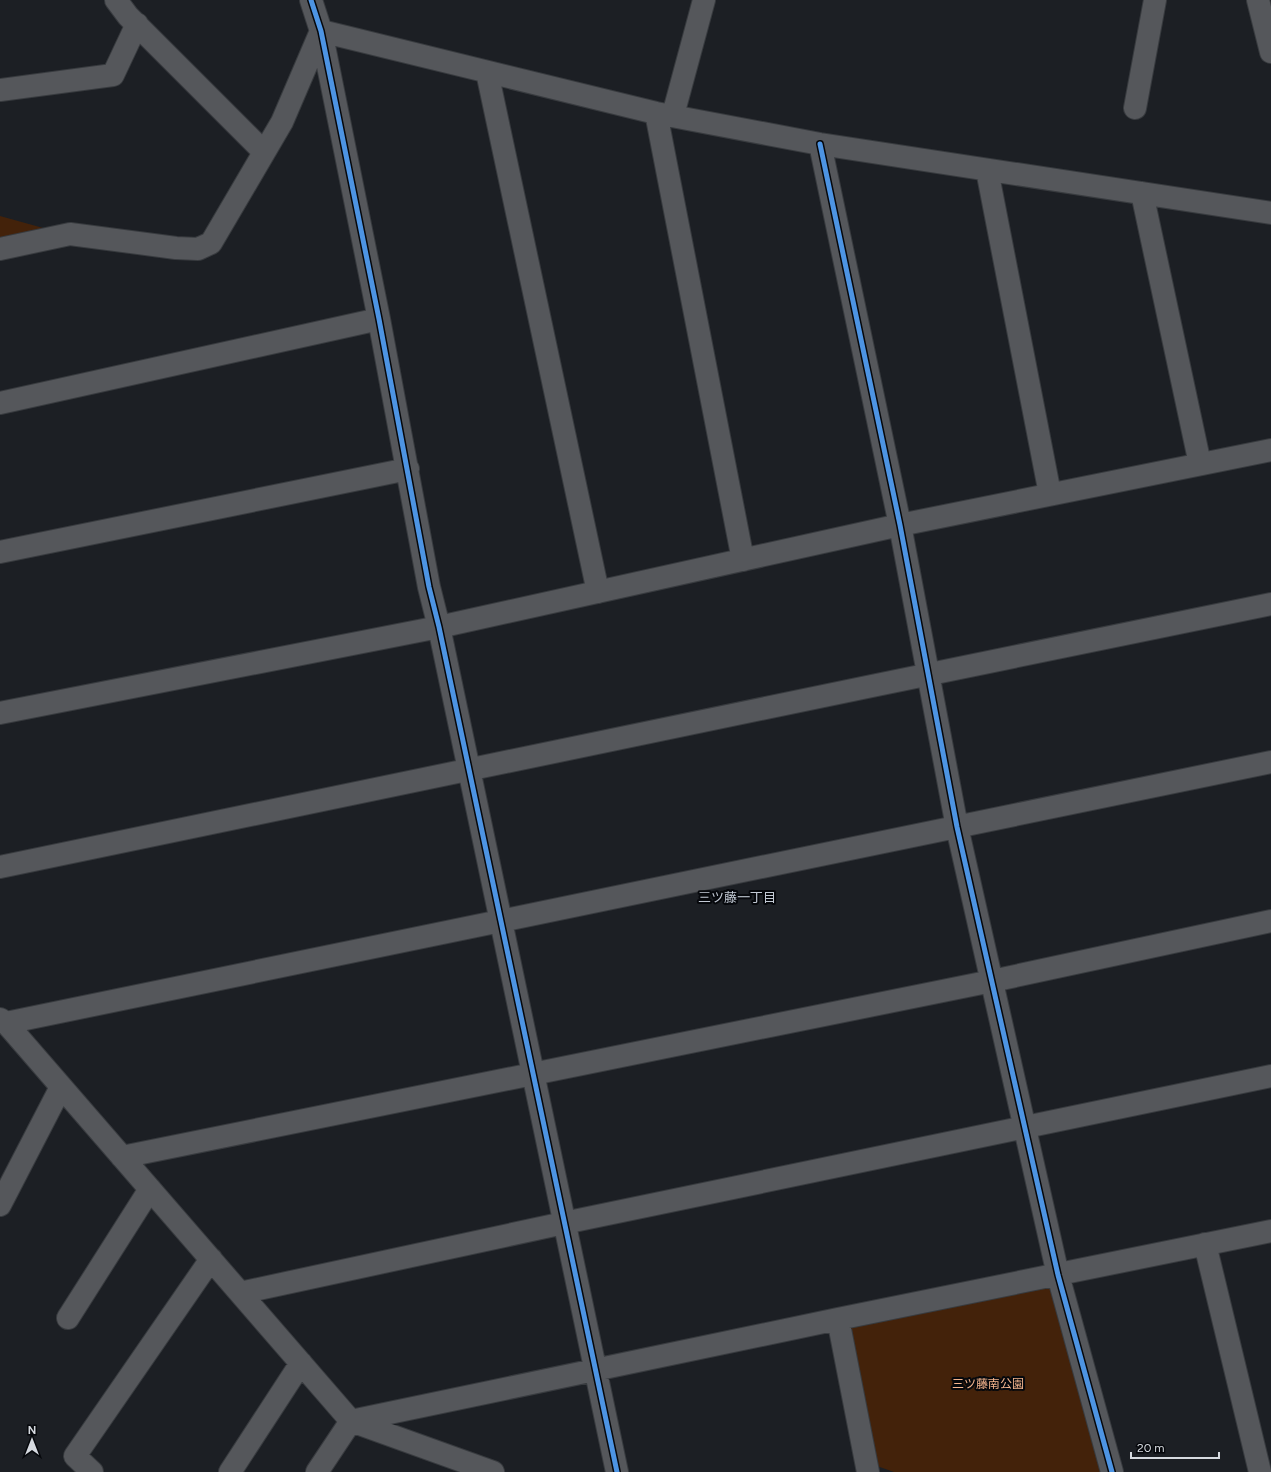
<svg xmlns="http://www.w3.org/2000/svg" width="1271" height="1472" viewBox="0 0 1271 1472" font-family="Figtree,'Noto Sans JP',sans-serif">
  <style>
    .green { fill: #43220a }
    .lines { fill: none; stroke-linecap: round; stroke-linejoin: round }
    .minor-casing { stroke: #383b3f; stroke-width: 24 }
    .minor { stroke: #55575b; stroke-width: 22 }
    .cycleway-casing { stroke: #06080c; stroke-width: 8 }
    .cycleway { stroke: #4d94e3; stroke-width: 5 }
    .labels { text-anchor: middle; stroke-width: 4; stroke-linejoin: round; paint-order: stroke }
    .park-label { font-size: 12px; fill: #f4b58d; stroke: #06080c }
    .neighbourhood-label { font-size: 13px; fill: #c3cad5; stroke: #06080c }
  </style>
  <rect width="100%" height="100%" fill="#1c1f24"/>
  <path class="green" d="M0 216 54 231 0 242Z
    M1053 1281 1105 1472H894L874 1465 845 1322Z"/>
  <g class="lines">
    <g class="minor-casing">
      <path id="minor" d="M116 0 128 16 264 152
        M311 0 321 31 379 319 429 587 439 627 617 1472
        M1258 0 1271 52
        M321 31 656 113 820 144 1271 213
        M487 72 598 592
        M0 90 113 75 137 24
        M1135 108 1155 0
        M656 113 743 560
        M673 115 704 0
        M820 144 900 525 957 827 1058 1275 1112 1472
        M987 170 1050 494
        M1142 193 1200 464
        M0 249 70 234 176 248 198 249 211 243 282 122 321 31
        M0 403 379 319
        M0 552 408 469
        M0 713 439 627 900 525 1271 450
        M0 867C424 780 847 690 1271 604
        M0 1019 6 1023 351 1421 493 1472
        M6 1023 1271 762
        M122 1157 992 981 1271 921
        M0 1205 61 1087
        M1205 1244 1260 1472
        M240 1293 564 1223 1271 1076
        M68 1318 150 1189
        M838 1319 868 1472
        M92 1472 75 1456 211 1259
        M230 1472 301 1363
        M317 1472 351 1421 838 1319 1271 1231"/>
    </g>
    <use href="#minor" class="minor"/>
    <g class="cycleway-casing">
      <path id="cycleway" d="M311 0 321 31 379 319 429 587 439 627 617 1472
        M820 144 900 525 957 827 1058 1275 1112 1472"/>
    </g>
    <use href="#cycleway" class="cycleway"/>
  </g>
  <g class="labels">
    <g class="park-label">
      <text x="988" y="1388">三ツ藤南公園</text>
    </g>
    <g class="neighbourhood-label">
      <text x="737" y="902">三ツ藤一丁目</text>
    </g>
  </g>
  <g transform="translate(32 1440)" stroke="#06080c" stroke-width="3" paint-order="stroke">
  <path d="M0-3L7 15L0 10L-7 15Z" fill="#d6dae0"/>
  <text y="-6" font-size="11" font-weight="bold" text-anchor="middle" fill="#d6dae0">N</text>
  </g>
  <path d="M1131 1452v6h88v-6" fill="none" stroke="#d6dae0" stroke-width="2"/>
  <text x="1137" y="1452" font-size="12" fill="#d6dae0" stroke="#06080c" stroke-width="3" paint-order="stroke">20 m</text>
</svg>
